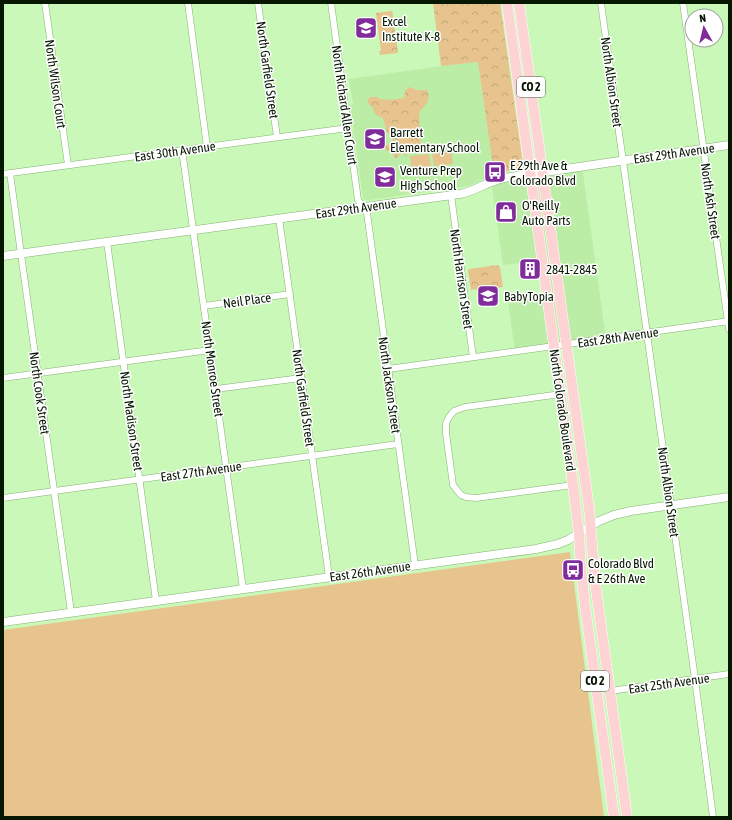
<svg xmlns="http://www.w3.org/2000/svg" width="732" height="820" viewBox="0 0 732 820" font-family="'Asap Condensed',sans-serif">
  <style>
    .built { fill: #bbeda7 }
    .grass { fill: #e7c38d }
    .park { fill: url(#park-crowns) }
    .lines { fill: none; stroke-linecap: round; stroke-linejoin: round }
    .minor-casing { stroke: #86b174; stroke-width: 7 }
    .tertiary-casing { stroke: #86b174; stroke-width: 9 }
    .primary-casing { stroke: #fff; stroke-width: 11 }
    .minor { stroke: #fff; stroke-width: 6 }
    .tertiary { stroke: #fff; stroke-width: 8 }
    .primary { stroke: #fdd3d4; stroke-width: 10 }
    .labels { text-anchor: middle; stroke-width: 3; stroke-linejoin: round; paint-order: stroke }
    .shield { fill: #fff; stroke: #515d4e; stroke-width: 1 }
    .shield-label { font-size: 12px; font-weight: bold; fill: #071702 }
    .poi-label { font-size: 13px; fill: #071702; stroke: #fff; text-anchor: start }
    .street-label { font-size: 13px; fill: #071702; stroke: #fff }
  </style>
  <defs>
    <pattern id="park-crowns" width="20" height="18" patternUnits="userSpaceOnUse"><rect width="20" height="18" fill="#e7c38d"/><path d="M2 6a3 3 0 1 1 6 0M12 15a3 3 0 1 1 6 0" fill="none" stroke="#c5a778"/></pattern>
  </defs>
  <rect width="100%" height="100%" fill="#caf8b8"/>
  <path class="built" d="M478 61 494 174 471 185 462 187 370 200H366L363 199 350 105 353 104 349 79Z
    M582 166 606 339 515 352 508 301 542 296 537 261 503 265 491 181Z"/>
  <path class="grass" d="M451 151 453 164 434 166 432 154Z
    M429 154 431 166 412 169 410 156Z
    M570 552 604 817H3V630Z"/>
  <path class="park" d="M433 3H500L523 164 522 168 494 174 478 62 441 66Z
    M392 11 398 53 380 55 379 51H381L376 13Z
    M409 87 417 90H427C432 102 424 105 419 113L421 147 413 145 408 151 406 157 387 132 383 118 376 115 374 112 373 108 367 102 370 97H377L380 99 392 100 404 98 405 91Z
    M393 142 399 149 401 152 399 156 395 159 394 155 388 151 386 150 385 146Z
    M497 265 500 267 503 287 477 291 476 289 471 290 468 270 470 269Z"/>
  <g class="lines">
    <g class="minor-casing">
      <path id="minor" d="M45 3 68 165
        M188 3 207 147
        M258 3 277 137
        M331 3 358 200 367 213 415 565
        M601 3 695 679 713 817
        M683 3 729 329
        M182 150 243 589
        M10 173 21 254 71 612
        M3 174 348 128
        M451 195 473 357
        M279 218 329 577
        M107 242 156 601
        M204 306 290 294
        M388 369 554 346 729 321
        M3 378 210 350
        M216 389 301 378
        M561 394 465 407 454 411 449 417 446 423V433L453 485 456 489 461 495 466 497 476 498 573 485
        M3 498 398 444
        M610 691 729 674"/>
    </g>
    <g class="tertiary-casing">
      <path id="tertiary" d="M3 256 460 194C476 191 488 181 504 178L729 145
        M3 622 536 549 558 544 568 540 599 521 614 515 631 511 729 497"/>
    </g>
    <g class="primary-casing">
      <path id="primary" d="M507 3 573 485 579 534 581 569 585 606 614 817
        M519 3 589 508 595 582 627 817"/>
    </g>
    <use href="#minor" class="minor"/>
    <use href="#tertiary" class="tertiary"/>
    <use href="#primary" class="primary"/>
  </g>
  <defs>
    <g id="school-square" transform="scale(1.15)"><rect x="-9" y="-9" width="18" height="18" rx="4" fill="#812c9b" stroke="#fff"/><path d="M0-5L7-2L0 1L-7-2ZM-4 1L0 2.5L4 1V4Q0 6-4 4Z" fill="#fff"/></g>
    <g id="bus-square" transform="scale(1.15)"><rect x="-9" y="-9" width="18" height="18" rx="4" fill="#812c9b" stroke="#fff"/><path d="M-5-6H5V4H4V6H2V4H-2V6H-4V4H-5ZM-3.5-4V0h7V-4ZM-3.5 1.2v1.5H-2V1.2ZM2 1.2v1.5H3.5V1.2Z" fill="#fff"/></g>
    <g id="shop-square" transform="scale(1.15)"><rect x="-9" y="-9" width="18" height="18" rx="4" fill="#812c9b" stroke="#fff"/><path d="M-5-2.5h2.3a2.7 3.5 0 0 1 5.4 0H5L5.5 6h-11ZM-1.5-2.5h3a1.5 2.3 0 0 0-3 0Z" fill="#fff"/></g>
    <g id="building-square" transform="scale(1.15)"><rect x="-9" y="-9" width="18" height="18" rx="4" fill="#812c9b" stroke="#fff"/><path d="M-4-6H4V6H1V3H-1V6H-4ZM-2.5-4.3h1.7v1.8h-1.7ZM.8-4.3h1.7v1.8H.8ZM-2.5-1h1.7V.8h-1.7ZM.8-1h1.7V.8H.8Z" fill="#fff"/></g>
  </defs>
  <g fill-rule="evenodd">
    <use href="#school-square" x="366" y="28"/>
    <use href="#school-square" x="375" y="139"/>
    <use href="#bus-square" x="495" y="172"/>
    <use href="#school-square" x="385" y="177"/>
    <use href="#shop-square" x="506" y="212"/>
    <use href="#building-square" x="530" y="269"/>
    <use href="#school-square" x="488" y="296"/>
    <use href="#bus-square" x="573" y="570"/>
  </g>
  <g class="labels">
    <g class="shield">
      <rect x="517" y="77" width="28" height="20" rx="3"/>
      <rect x="581" y="671" width="28" height="20" rx="3"/>
    </g>
    <g class="shield-label">
      <text x="531" y="91">CO 2</text>
      <text x="595" y="685">CO 2</text>
    </g>
    <g class="poi-label">
      <text x="382" y="26">Excel<tspan x="382" dy="15">Institute K-8</tspan></text>
      <text x="390" y="137">Barrett<tspan x="390" dy="15">Elementary School</tspan></text>
      <text x="510" y="170">E 29th Ave &amp;<tspan x="510" dy="15">Colorado Blvd</tspan></text>
      <text x="400" y="175">Venture Prep<tspan x="400" dy="15">High School</tspan></text>
      <text x="522" y="210">O'Reilly<tspan x="522" dy="15">Auto Parts</tspan></text>
      <text x="546" y="274">2841-2845</text>
      <text x="504" y="301">BabyTopia</text>
      <text x="588" y="568">Colorado Blvd<tspan x="588" dy="15">&amp; E 26th Ave</tspan></text>
    </g>
    <g class="street-label">
      <text transform="translate(268 70) rotate(82)" y="5">North Garfield Street</text>
      <text transform="translate(612 82) rotate(82)" y="5">North Albion Street</text>
      <text transform="translate(56 84) rotate(82)" y="5">North Wilson Court</text>
      <text transform="translate(345 105) rotate(82)" y="5">North Richard Allen Court</text>
      <text transform="translate(175 151) rotate(-8)" y="5">East 30th Avenue</text>
      <text transform="translate(674 153) rotate(-8)" y="5">East 29th Avenue</text>
      <text transform="translate(711 201) rotate(82)" y="5">North Ash Street</text>
      <text transform="translate(356 208) rotate(-8)" y="5">East 29th Avenue</text>
      <text transform="translate(462 279) rotate(82)" y="5">North Harrison Street</text>
      <text transform="translate(247 300) rotate(-8)" y="5">Neil Place</text>
      <text transform="translate(618 337) rotate(-8)" y="5">East 28th Avenue</text>
      <text transform="translate(213 369) rotate(82)" y="5">North Monroe Street</text>
      <text transform="translate(390 385) rotate(82)" y="5">North Jackson Street</text>
      <text transform="translate(40 393) rotate(82)" y="5">North Cook Street</text>
      <text transform="translate(304 398) rotate(82)" y="5">North Garfield Street</text>
      <text transform="translate(563 410) rotate(82)" y="5">North Colorado Boulevard</text>
      <text transform="translate(132 421) rotate(82)" y="5">North Madison Street</text>
      <text transform="translate(201 471) rotate(-8)" y="5">East 27th Avenue</text>
      <text transform="translate(669 492) rotate(82)" y="5">North Albion Street</text>
      <text transform="translate(370 571) rotate(-8)" y="5">East 26th Avenue</text>
      <text transform="translate(669 683) rotate(-8)" y="5">East 25th Avenue</text>
    </g>
  </g>
  <rect width="732" height="820" fill="none" stroke="#071702" stroke-width="8"/>
  <g transform="translate(704 28) rotate(352)"><circle r="19" fill="#ffffff" stroke="#9ca29a"/>
  <path d="M0-3L7 15L0 10L-7 15Z" fill="#812c9b"/>
  <text y="-6" font-size="11" font-weight="bold" text-anchor="middle" fill="#071702">N</text>
  </g>
</svg>
